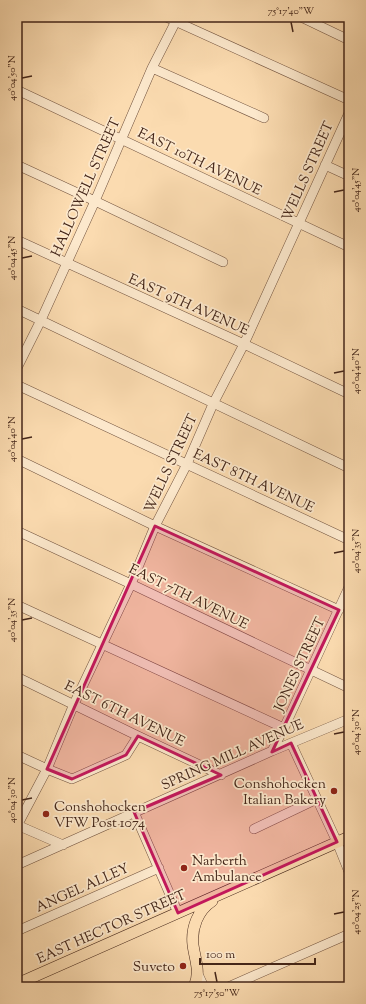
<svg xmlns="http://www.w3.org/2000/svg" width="366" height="1004" viewBox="0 0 366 1004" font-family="'Sorts Mill Goudy',serif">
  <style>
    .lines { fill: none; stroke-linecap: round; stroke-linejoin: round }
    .minor-casing { stroke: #72533f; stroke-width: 10 }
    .major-casing { stroke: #442619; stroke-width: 12 }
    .minor { stroke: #fce8cc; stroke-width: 9 }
    .major { stroke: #fbdbb0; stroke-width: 11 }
    .marked { fill: #c2185b; fill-opacity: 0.2; stroke: #c2185b; stroke-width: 3; stroke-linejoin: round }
    .ticks { fill: none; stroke: #442619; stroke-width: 1.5 }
    .poi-dot { fill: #8f2418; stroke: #fce8cc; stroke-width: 1.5 }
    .labels { text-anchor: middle; stroke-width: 3.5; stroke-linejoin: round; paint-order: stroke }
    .street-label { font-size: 14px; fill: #442619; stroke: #fce8cc }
    .poi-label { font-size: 14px; fill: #442619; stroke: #fce8cc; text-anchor: end }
    .neatline { fill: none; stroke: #442619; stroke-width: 1.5 }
    .ticks-label { font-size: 10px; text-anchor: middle; fill: #442619 }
  </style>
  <rect width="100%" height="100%" fill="#fbdbb0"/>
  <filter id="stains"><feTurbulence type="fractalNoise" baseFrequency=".005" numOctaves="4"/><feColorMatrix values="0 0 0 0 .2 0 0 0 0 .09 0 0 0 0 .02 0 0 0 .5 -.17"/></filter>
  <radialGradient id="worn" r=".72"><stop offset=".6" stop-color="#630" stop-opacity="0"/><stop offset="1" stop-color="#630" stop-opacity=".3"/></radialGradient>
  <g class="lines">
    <g class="minor-casing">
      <path id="minor" d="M166 17 349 100
        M301 17 349 40
        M152 68 264 118
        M17 90 349 247
        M17 165 95 201 223 262
        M325 165 349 176
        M17 240 244 344 349 394
        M17 309 349 468
        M17 368 41 320 95 201 152 68 178 17
        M17 385 349 540
        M17 459 155 526 339 610
        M17 531 131 584 349 688
        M17 605 284 728
        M17 677 138 736 221 775
        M291 743 337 842 349 872
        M272 751 284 728 349 587
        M17 755 47 769 72 779 126 755 138 736
        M134 812 178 913
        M17 825 63 845
        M17 826 47 769 74 704 131 584 155 526 187 464 213 404 244 344 349 113
        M254 829 317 799
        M17 865 272 751 349 719
        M17 931 159 868
        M198 974 204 987
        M228 987 349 934"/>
    </g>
    <g class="major-casing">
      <path id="major" d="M17 984 349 837
        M194 987C201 972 195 960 193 945 191 928 198 910 212 901"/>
    </g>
    <use href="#minor" class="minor"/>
    <use href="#major" class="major"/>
  </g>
  <path class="marked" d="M155 526 339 610 272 752 291 743 337 842 178 913 134 812 221 775 138 736 126 755 72 779 47 769Z"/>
  <path class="ticks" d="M291 22 293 32M22 78 32 76M334 192 344 190M22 258 32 256M334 373 344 371M22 439 32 437M334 553 344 551M22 620 32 618M334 734 344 732M22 800 32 798M334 914 344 912M215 972 217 982"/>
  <g class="poi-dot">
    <circle cx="334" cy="791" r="4"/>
    <circle cx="46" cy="814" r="4"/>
    <circle cx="184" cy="868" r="4"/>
    <circle cx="183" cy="966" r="4"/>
  </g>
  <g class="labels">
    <g class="street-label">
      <text transform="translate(200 161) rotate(26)" y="5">EAST 10TH AVENUE</text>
      <text transform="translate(307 171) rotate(-66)" y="5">WELLS STREET</text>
      <text transform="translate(85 187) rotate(-66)" y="5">HALLOWELL STREET</text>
      <text transform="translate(189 304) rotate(24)" y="5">EAST 9TH AVENUE</text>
      <text transform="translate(170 463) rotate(-65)" y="5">WELLS STREET</text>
      <text transform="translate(254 480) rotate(25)" y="5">EAST 8TH AVENUE</text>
      <text transform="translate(189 596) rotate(26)" y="5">EAST 7TH AVENUE</text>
      <text transform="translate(299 664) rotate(-65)" y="5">JONES STREET</text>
      <text transform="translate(125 713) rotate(26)" y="5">EAST 6TH AVENUE</text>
      <text transform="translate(232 754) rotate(-24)" y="5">SPRING MILL AVENUE</text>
      <text transform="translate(82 887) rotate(-24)" y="5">ANGEL ALLEY</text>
      <text transform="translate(111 926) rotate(-24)" y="5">EAST HECTOR STREET</text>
    </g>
    <g class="poi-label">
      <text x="326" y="788">Conshohocken<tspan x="326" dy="16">Italian Bakery</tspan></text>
      <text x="54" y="811" text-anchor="start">Conshohocken<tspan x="54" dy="16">VFW Post 1074</tspan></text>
      <text x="192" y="865" text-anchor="start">Narberth<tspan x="192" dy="16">Ambulance</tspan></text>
      <text x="175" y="971">Suveto</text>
    </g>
  </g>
  <rect width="366" height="1004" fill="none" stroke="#fbdbb0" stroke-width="44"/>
  <path d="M200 958v6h115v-6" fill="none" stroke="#442619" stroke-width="2"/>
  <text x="206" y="958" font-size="12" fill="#442619" stroke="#fce8cc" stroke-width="3" paint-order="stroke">100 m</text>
  <rect x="22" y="22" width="322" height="960" class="neatline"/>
  <g class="ticks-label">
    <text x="291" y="14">75°17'40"W</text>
    <text transform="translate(11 78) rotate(-90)" y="4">40°04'50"N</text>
    <text transform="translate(355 190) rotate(-90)" y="4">40°04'45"N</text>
    <text transform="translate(11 258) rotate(-90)" y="4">40°04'45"N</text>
    <text transform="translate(355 371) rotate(-90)" y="4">40°04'40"N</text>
    <text transform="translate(11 439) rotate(-90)" y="4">40°04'40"N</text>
    <text transform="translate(355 551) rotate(-90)" y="4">40°04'35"N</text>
    <text transform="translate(11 620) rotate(-90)" y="4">40°04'35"N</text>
    <text transform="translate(355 732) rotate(-90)" y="4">40°04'30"N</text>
    <text transform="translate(11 800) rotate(-90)" y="4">40°04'30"N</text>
    <text transform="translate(355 912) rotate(-90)" y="4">40°04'25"N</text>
    <text x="217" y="996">75°17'50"W</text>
  </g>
  <rect width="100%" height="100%" filter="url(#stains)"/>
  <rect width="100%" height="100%" fill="url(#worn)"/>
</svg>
